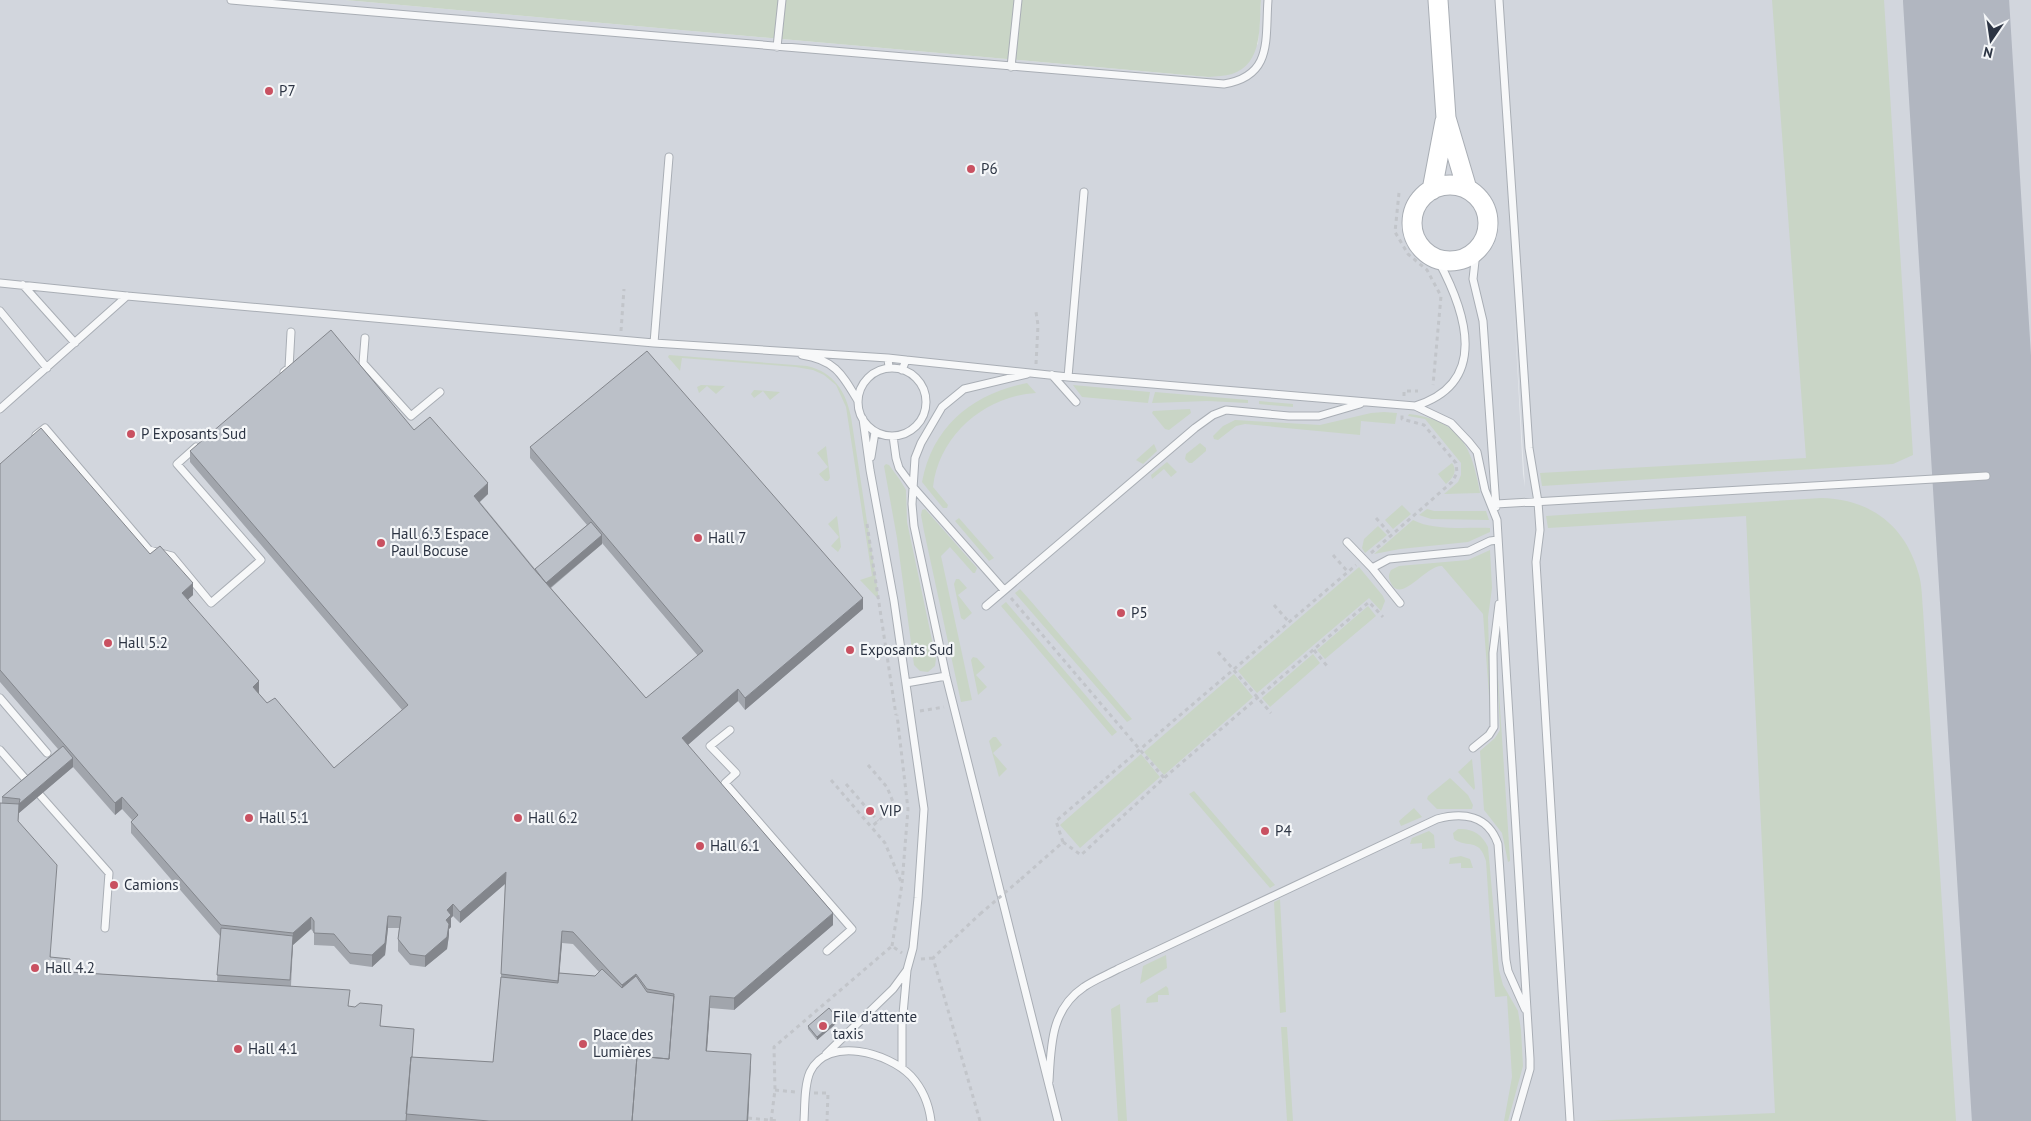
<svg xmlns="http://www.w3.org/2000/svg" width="2031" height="1121" viewBox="0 0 2031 1121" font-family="'PT Sans',sans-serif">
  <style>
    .built { fill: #d2d6dd; fill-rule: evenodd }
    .green { fill: #c9d5c6 }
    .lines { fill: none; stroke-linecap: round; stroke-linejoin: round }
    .taxiway { stroke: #b1b6c0; stroke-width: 42 }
    .runway { stroke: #b1b6c0; stroke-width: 106 }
    .lane-casing { stroke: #a9aeb5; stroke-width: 9 }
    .secondary-casing { stroke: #a9aeb5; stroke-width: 21 }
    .path { stroke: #c2c5ca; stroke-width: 3; stroke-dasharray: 4 4; stroke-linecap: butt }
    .lane { stroke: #f7f8f9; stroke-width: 7 }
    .secondary { stroke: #fff; stroke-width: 19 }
    .path-bridge { stroke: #c2c5ca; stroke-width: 3; stroke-dasharray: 4 4; stroke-linecap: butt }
    .wall { fill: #a1a5ac; fill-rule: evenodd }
    .shaded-wall { fill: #83868c }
    .building { fill: #bbc0c8; stroke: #83868c }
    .poi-dot { fill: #c95161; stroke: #f4f6f8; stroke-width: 2 }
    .labels { text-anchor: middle; stroke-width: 4.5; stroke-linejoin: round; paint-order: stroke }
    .poi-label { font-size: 15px; fill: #2c3443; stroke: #f4f6f8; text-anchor: start }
  </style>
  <rect width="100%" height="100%" fill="#e4e7eb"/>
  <path class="built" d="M0 0H345L1208 77 1258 44 1261 0H2031V1121H0ZM1514 306 1525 487 1523 474Z"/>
  <path class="green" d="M345 0H1261C1259 27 1263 64 1232 74 1225 76 1216 76 1208 77Z
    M1772 0H1884L1913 455 1893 464 1542 486 1540 473 1806 458Z
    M669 355 807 366C834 372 846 392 851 417L879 600 860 580 872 576 846 407 836 385 824 375 813 370 796 367 682 358 680 371 668 357Z
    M1027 383 1036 393C985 396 939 435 933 487L948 505 947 508H943L922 482C933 425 973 394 1027 383Z
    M701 385 725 386 716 394 707 386 699 393 697 387Z
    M1073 385 1150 392 1148 403 1082 397Z
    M754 390 780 392 770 400 763 391 754 398 751 394Z
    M1155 392 1248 400V403L1207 401 1152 403Z
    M1259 401 1293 404V407L1259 404Z
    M1190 409 1191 413 1169 430 1165 429 1152 413 1153 411Z
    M1384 412 1397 413 1395 424 1361 421 1360 435 1245 424 1236 426 1218 440 1214 439 1213 436 1223 426 1235 420 1320 425 1371 413Z
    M1409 414C1460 420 1472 447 1480 493L1444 494 1458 482 1461 475V463L1425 419 1408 416Z
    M1200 443 1206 448V451L1192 463H1189L1185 459 1186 454Z
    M1154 444 1157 451 1143 464 1136 460Z
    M826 446 830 478 828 481H825L819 474 828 467 817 453Z
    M1167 462 1177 472 1171 477 1164 469 1152 479 1151 475Z
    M1452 463C1458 471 1453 478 1446 484L1438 474Z
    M886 464 889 465 900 480 906 490 907 522 936 659 935 666 928 672 920 671 914 665 897 538 884 466Z
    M1821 498C1871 499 1906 526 1919 575 1922 586 1922 599 1923 610L1956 1121H1587L1775 1113 1746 516 1548 528 1546 516Z
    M1402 505 1411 514 1393 529 1385 520Z
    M925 509 977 568 975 573H973L950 547 941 556 972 700 961 702 924 531 921 515 922 510Z
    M1427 509 1434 511H1486L1489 520 1431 519 1419 515Z
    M837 516 841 547 838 552 831 546 839 537 828 524Z
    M959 518 994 558 989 561 955 521Z
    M1413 520C1433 531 1467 527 1490 528V532L1468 542 1400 549 1374 554Z
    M1378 526 1387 535 1365 553 1362 548 1364 539Z
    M1490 550 1492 588 1488 617 1491 723 1483 614 1442 566C1426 564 1400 607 1390 581 1388 577 1389 574 1391 570L1399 566 1468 560Z
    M1359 567 1383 596 1385 601 1381 611 1369 598 1257 693 1238 671Z
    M956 579H959L967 588 958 595 972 613 964 620 961 618 954 584Z
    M1020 589 1029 599 1132 719 1127 722 1015 593Z
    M1006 602 1117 732 1112 736 1001 606Z
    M1368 606 1376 616 1325 659 1317 650Z
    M1313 654 1320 663 1270 707 1262 698Z
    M973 657 977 658 985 667 976 675 987 687 978 695 971 660Z
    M1497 662 1510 859V861L1508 862 1502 833 1484 810 1480 751 1495 738 1500 730Z
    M1234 674 1253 697 1164 775 1144 752Z
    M993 737H996L1002 745 993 753 1007 769 999 777 989 741Z
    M1141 754 1160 777 1080 848 1060 825Z
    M1472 759 1475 788 1474 790 1458 772Z
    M1450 778 1468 795 1473 805 1472 809H1437L1427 799 1428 796Z
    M1194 791 1275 885 1270 888 1189 794Z
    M1414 808 1422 817 1401 826 1399 821Z
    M1458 829C1472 828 1482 834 1488 847L1499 970 1503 985 1518 1011 1521 1030 1523 1066 1508 1121H1504L1512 1077 1507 996 1495 997 1486 861C1479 837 1468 849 1454 839L1453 833Z
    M1429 831 1434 835 1435 848 1422 849V843L1410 844 1412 838Z
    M1461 856 1470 859 1473 868H1461V863L1449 864 1450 858Z
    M1280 899 1286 1012 1280 1013 1274 902Z
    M1166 955 1167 968 1140 984 1143 966Z
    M1166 986 1168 988 1169 995H1158V1002L1146 1003 1147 998Z
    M1120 1004 1127 1121H1118L1111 1009Z
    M1281 1027H1287L1293 1121H1287Z"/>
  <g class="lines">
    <path class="taxiway" d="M1993 590 2018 541 2031 525
      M2022 1081 2031 1109"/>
    <path class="runway" d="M1956 0 2025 1121"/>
    <g class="lane-casing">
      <path id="lane" d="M231 0 1224 84C1273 76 1265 40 1268 0
        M1499 0 1529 448 1538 502 1540 530 1536 562 1570 1121
        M777 47 782 0
        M1011 67 1018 0
        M1476 252 1473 279 1483 321 1496 507
        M0 283 127 296 654 343 888 358 889 368
        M23 285 75 343
        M0 311 47 368
        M365 338 363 363 411 416 440 392
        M654 343 669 157
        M802 355C835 360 842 374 858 401
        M888 358 906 360
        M858 402a34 34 0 1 1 68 0a34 34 0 1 1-68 0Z
        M902 370 906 360 1068 377 1415 406 1451 423 1469 442 1477 452 1485 490 1497 520 1501 586 1530 1059V1069L1515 1121
        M284 372 289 368 291 332
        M1027 374 964 389 942 407 921 443 915 458 912 504 914 526 946 676 1058 1121
        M1052 375 1076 402
        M1068 377 1084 192
        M1415 406C1490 383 1466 312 1438 260
        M0 409 127 296
        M863 419 870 470 894 601 924 809 918 898 913 948 907 970 902 1025V1068
        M36 435 45 428 149 550 172 556 211 603 261 560 177 464 196 447
        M893 436 896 458 899 468 913 487 1004 590
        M871 457 875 432
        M1496 504 1986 476
        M1347 542 1372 568
        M1400 603 1372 568 1389 559 1469 551 1490 541 1498 540
        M986 606 1195 428 1213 415 1226 410 1289 416H1319L1360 404
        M906 683 946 676
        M0 698 47 753
        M730 730 710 746 736 773 725 783 852 929 827 951
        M1473 748 1489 735 1494 727 1493 653 1499 604
        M0 750 29 783
        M40 795 109 873 105 928
        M826 1054 893 989 907 970
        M1049 1081C1051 1045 1051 1009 1084 987 1094 980 1107 975 1118 969L1437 819C1463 812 1488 815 1498 844L1506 960 1508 971 1525 1009
        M804 1121C805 1106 804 1086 810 1072 828 1035 889 1053 911 1076 922 1088 929 1105 931 1121"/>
    </g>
    <g class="secondary-casing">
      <path id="secondary" d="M1438 0 1446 118 1467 189
        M1412 223a38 38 0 1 1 76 0a38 38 0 1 1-76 0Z
        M1432 190 1445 121"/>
    </g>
    <path class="path" d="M1399 193 1395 232 1408 254 1427 270 1441 296 1433 385
      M621 331 624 289
      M1036 364 1038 325 1036 312
      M1404 396V391H1418
      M1376 518 1391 535
      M867 524 896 715
      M1371 553 1452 482 1457 473 1456 463 1424 425 1402 419V415
      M1333 555 1348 572
      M1011 598 1164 778
      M1274 605 1289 622
      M1314 650 1327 666
      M1218 652 1271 713
      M920 711 944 707
      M868 765 887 787 893 802 889 812 871 827
      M831 780 885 843 902 884
      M846 784 878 821
      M1063 842 1056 821 1356 565
      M1021 879 1063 842 1081 855 1164 778 1369 602 1383 617
      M892 946 902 884 908 809 897 715
      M921 959 933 958
      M775 1090 795 1092
      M814 1093H828L827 1121
      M748 1118 779 1121
      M771 1121 775 1090 774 1047 892 946 902 953
      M980 1121 933 958 980 914"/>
    <use href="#lane" class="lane"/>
    <use href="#secondary" class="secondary"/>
    <path class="path-bridge" d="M980 914 1021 879"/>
  </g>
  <path class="wall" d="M414 430 488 494 480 502 535 569 587 525 530 458V447L863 609 745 710 738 701 688 745 833 925 734 1010 710 1008 707 1051 751 1066 748 1121H0L2 797 58 749 0 682V464L150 554 193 595 188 599 259 693H258L267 703 334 768 402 710 190 462V451ZM602 543 698 656 646 698 551 588 602 544ZM73 767 115 815 122 809 132 820 131 822V833L220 936 217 981 70 972 51 957 18 821 19 812V813ZM505 884 501 977 493 1062 412 1057 381 1026 348 1006 291 986 293 945 311 929 314 933V945L334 946 350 964 372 967 385 955 388 928H399L398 939V951L410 965 425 967 447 949 449 935V929L451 927V918L453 916 460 923ZM562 943 573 944 599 972 595 976 559 973Z
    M838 1022 817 1040 808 1029V1026Z"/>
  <path class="shaded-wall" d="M488 483V494L474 507V496Z
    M602 535V544L545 592V583Z
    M193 583V595L182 605V593Z
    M863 598V609L745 710V698Z
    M259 681V693L253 699V687Z
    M738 689V701L682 750V738Z
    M73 758V767L19 813V812L18 824 19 804Z
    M122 797V809L115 815V803Z
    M506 872V883L460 923V912Z
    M453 904V916L451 918V927L449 929V935L447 949 425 967V956L446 932 447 910Z
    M833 913V925L734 1010V998Z
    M388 916V928L385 955 372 967V955Z
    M311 917V929L293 945 290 988 293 933Z
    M562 931V943L558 992V981Z
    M636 974V985L622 996V985Z
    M710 996V1008L706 1063V1051Z
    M838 1019V1022L817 1040V1037Z
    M751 1054 748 1121H747Z"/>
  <path class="building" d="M331 330 414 430 430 417 488 483 474 496 533 568 646 698 703 651 530 447 647 351 863 598 745 698 738 689 682 738 833 913 734 998 710 996 706 1051 751 1054 747 1121H632L637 1056 669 1059 674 994 647 989 636 974 622 985 573 932 562 931 558 981 501 974 506 872 460 912 453 904 447 910 451 915 446 920 449 924 447 937 425 956 410 954 398 939 401 917 388 916 385 943 372 955 350 953 334 934 314 933V921L311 917 293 933 221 925 131 822 138 815 122 797 115 803 0 670V464L41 428 150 554 160 546 193 583 182 593 259 681 253 687 267 703 275 698 334 768 408 705 190 451Z
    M591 522 602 535 546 583 535 569Z
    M63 746 73 758 19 804 20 799 2 797Z
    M0 803 19 804 18 821 57 865 50 957 70 959 69 972 350 990 348 1006 355 1007 360 1003 382 1005 380 1026 414 1029 412 1057H411L406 1121H0Z
    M221 928 293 936 290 980 217 975Z
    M602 969 622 988 636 976 647 992 674 996 669 1059 637 1056 632 1121H489L406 1114 411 1057 493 1062 501 977 558 983 559 973 595 976Z
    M829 1008 838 1019 817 1037 808 1026Z"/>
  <g class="poi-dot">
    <circle cx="269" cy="91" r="5"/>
    <circle cx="971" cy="169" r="5"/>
    <circle cx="131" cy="434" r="5"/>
    <circle cx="698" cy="538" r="5"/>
    <circle cx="381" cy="543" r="5"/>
    <circle cx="1121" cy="613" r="5"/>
    <circle cx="108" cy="643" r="5"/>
    <circle cx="850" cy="650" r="5"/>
    <circle cx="870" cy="811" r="5"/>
    <circle cx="249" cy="818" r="5"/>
    <circle cx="518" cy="818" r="5"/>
    <circle cx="1265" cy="831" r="5"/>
    <circle cx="700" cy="846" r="5"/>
    <circle cx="114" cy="885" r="5"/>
    <circle cx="35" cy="968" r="5"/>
    <circle cx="823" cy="1026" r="5"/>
    <circle cx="583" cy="1044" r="5"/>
    <circle cx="238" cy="1049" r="5"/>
  </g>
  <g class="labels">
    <g class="poi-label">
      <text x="279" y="96">P7</text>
      <text x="981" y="174">P6</text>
      <text x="141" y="439">P Exposants Sud</text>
      <text x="391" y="539">Hall 6.3 Espace<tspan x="391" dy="17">Paul Bocuse</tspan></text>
      <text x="708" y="543">Hall 7</text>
      <text x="1131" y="618">P5</text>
      <text x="118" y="648">Hall 5.2</text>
      <text x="860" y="655">Exposants Sud</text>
      <text x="880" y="816">VIP</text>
      <text x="259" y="823">Hall 5.1</text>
      <text x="528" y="823">Hall 6.2</text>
      <text x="1275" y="836">P4</text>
      <text x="710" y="851">Hall 6.1</text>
      <text x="124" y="890">Camions</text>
      <text x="45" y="973">Hall 4.2</text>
      <text x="833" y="1022">File d'attente<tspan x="833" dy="17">taxis</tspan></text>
      <text x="593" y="1040">Place des<tspan x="593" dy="17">Lumières</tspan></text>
      <text x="248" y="1054">Hall 4.1</text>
    </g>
  </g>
  <g transform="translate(1991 40) rotate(193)" stroke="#f4f6f8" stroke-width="4" paint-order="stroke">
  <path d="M0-4L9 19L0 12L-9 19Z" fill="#2c3443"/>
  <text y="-8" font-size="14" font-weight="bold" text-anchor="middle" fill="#2c3443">N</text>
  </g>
</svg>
